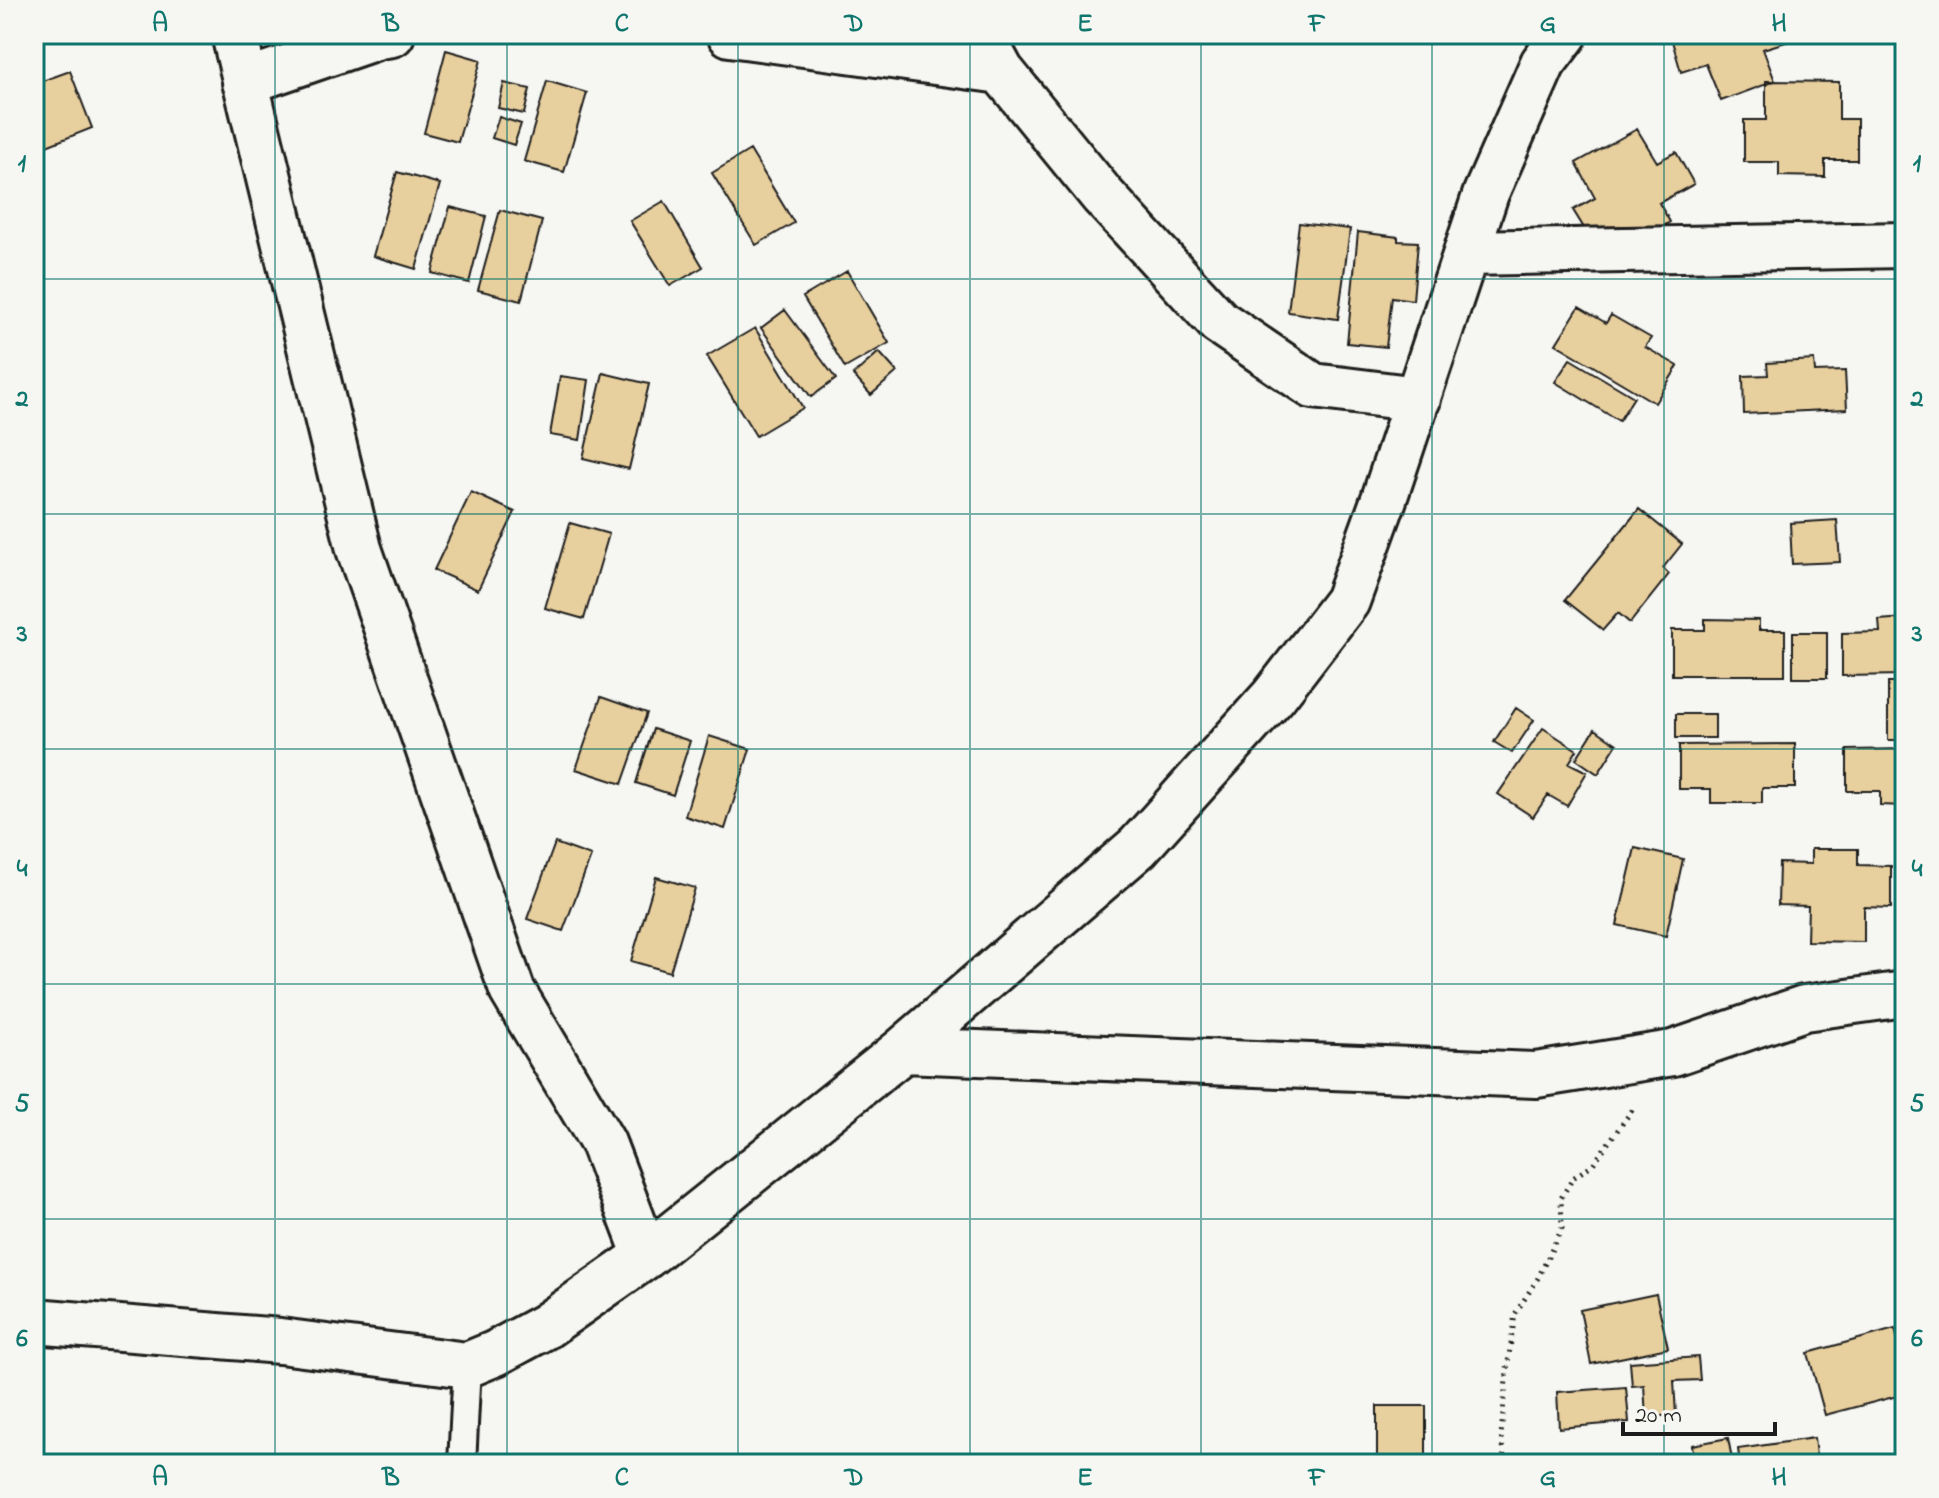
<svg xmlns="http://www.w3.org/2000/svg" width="1939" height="1498" viewBox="0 0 1939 1498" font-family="'Indie Flower',sans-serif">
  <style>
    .building { fill: #e8cf9e; stroke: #1c1c1c; stroke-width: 2 }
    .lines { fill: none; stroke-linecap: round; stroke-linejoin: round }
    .service-casing { stroke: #1c1c1c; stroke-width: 32 }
    .minor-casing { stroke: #1c1c1c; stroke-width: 50 }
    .path { stroke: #1c1c1c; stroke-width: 5; stroke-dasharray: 2 6; stroke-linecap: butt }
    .service { stroke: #f6f6f2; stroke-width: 26 }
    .minor { stroke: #f6f6f2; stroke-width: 44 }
    .grid { fill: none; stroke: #0f766e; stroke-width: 2; stroke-opacity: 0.55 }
    .neatline { fill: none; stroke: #0f766e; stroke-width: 3 }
    .grid-label { font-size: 26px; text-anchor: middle; font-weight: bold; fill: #0f766e }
  </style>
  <rect width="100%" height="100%" fill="#f6f6f2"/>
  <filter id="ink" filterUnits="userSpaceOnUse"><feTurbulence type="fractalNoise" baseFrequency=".0125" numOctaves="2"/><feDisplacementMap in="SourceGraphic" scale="16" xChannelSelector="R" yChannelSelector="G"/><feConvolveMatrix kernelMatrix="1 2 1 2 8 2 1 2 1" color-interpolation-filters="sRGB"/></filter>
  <g filter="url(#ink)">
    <path class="building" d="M1670 34H1790L1792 40 1763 49 1775 81 1721 101 1706 64 1681 72Z
      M446 50 481 60 458 142 424 133Z
      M70 71 92 128 34 151V84Z
      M547 81 587 93 564 172 524 161Z
      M1766 81 1839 82V119H1857V160H1825V177L1779 176V162H1744V120H1766Z
      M504 83 530 89 524 114 498 108Z
      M499 117 521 124 514 145 492 138Z
      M1637 129 1657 162 1676 152 1694 184 1659 203 1670 222 1630 245 1619 226 1592 241 1573 210 1595 198 1576 163Z
      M750 150 794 223 756 245 712 173Z
      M397 172 440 184 416 269 373 256Z
      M664 201 703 267 670 286 630 221Z
      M450 207 486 216 469 283 432 273Z
      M500 210 542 221 521 301 478 290Z
      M1299 223 1350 229 1338 319 1288 312Z
      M1358 232 1398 237V241L1418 242 1413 300 1392 297 1386 347 1347 343Z
      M847 271 889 343 845 368 803 297Z
      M1579 307 1606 323 1611 315 1651 338 1645 347 1678 366 1655 403 1556 344Z
      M785 310 836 379 811 397 761 328Z
      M755 328 803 408 756 436 707 356Z
      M879 352 897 372 871 395 853 375Z
      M1570 359 1634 397 1619 421 1555 382Z
      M1814 360 1815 372 1845 371 1847 409 1744 414 1743 376 1768 375 1767 363Z
      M603 373 649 384 629 469 583 458Z
      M560 376 589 380 580 440 550 435Z
      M471 492 515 512 478 590 434 570Z
      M1639 509 1682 544 1663 568 1669 574 1630 623 1618 613 1603 630 1565 600Z
      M1837 520 1840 562 1792 564 1790 523Z
      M570 523 609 534 584 619 545 608Z
      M1905 618V675L1842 676V633L1880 632 1879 620Z
      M1705 619 1759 620V630H1785V675H1672V630H1705Z
      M1793 632H1827V678H1793Z
      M1888 683H1905V740H1888Z
      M601 697 647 713 622 784 576 769Z
      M1516 708 1534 720 1512 753 1494 742Z
      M1676 714H1715V738H1676Z
      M1543 728 1577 750 1569 763 1587 772 1567 806 1548 795 1533 817 1498 794Z
      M653 729 690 741 673 795 636 783Z
      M1595 729 1617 744 1598 774 1576 759Z
      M709 736 750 749 725 829 685 816Z
      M1795 744V788H1762V803H1711V789H1679V745Z
      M1905 749V806L1880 805V791H1847V750Z
      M555 843 591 856 563 931 527 919Z
      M1635 848 1683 859 1666 936 1617 925Z
      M1811 849H1858V865L1891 866V908L1864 907V942L1807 941 1808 906 1778 905 1779 863 1811 864Z
      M656 877 695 888 670 972 631 961Z
      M1656 1294 1668 1348 1591 1364 1580 1310Z
      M1895 1329 1905 1367V1394L1825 1415 1808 1353Z
      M1698 1357 1700 1380 1674 1381 1676 1415 1646 1417 1644 1385 1632 1386 1630 1362Z
      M1626 1387 1629 1422 1559 1428 1557 1392Z
      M1377 1406H1426V1464H1377Z
      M1728 1438 1732 1459 1695 1464 1692 1445Z
      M1814 1438 1817 1464H1740L1738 1449Z"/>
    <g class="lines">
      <g class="service-casing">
        <path id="service" d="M462 1464 467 1365"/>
      </g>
      <g class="minor-casing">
        <path id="minor" d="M234 34 359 549 512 990 603 1143 646 1256
          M730 34 1001 71
          M981 34 1001 71 1102 195 1219 322 1313 386 1418 399
          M245 82 379 36 392 34
          M1466 253 1905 245
          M903 1050 1536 1075 1673 1053 1804 1008 1905 994
          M34 1321 280 1341 467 1365 496 1353 546 1326 646 1256 903 1050 1138 847 1274 696 1347 601 1384 499 1486 193 1543 63 1565 34"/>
      </g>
      <path class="path" d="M1505 1464 1501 1436 1507 1369 1515 1314 1538 1278 1562 1228 1561 1198 1573 1178 1593 1164 1633 1109"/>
      <use href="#service" class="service"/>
      <use href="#minor" class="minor"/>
    </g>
  </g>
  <path class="grid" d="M275 34V1464M507 34V1464M738 34V1464M970 34V1464M1201 34V1464M1432 34V1464M1664 34V1464M34 279H1905M34 514H1905M34 749H1905M34 984H1905M34 1219H1905"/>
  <rect width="1939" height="1498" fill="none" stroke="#f6f6f2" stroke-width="88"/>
  <path d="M1623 1422v12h152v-12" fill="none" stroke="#1c1c1c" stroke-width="4"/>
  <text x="1635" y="1422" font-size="24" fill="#1c1c1c" stroke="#f6f6f2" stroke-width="6" paint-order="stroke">20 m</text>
  <rect x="44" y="44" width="1851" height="1410" class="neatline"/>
  <g class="grid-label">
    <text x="160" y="31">A</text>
    <text x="391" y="31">B</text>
    <text x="622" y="31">C</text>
    <text x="854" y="31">D</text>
    <text x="1085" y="31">E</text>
    <text x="1317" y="31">F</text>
    <text x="1548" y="31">G</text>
    <text x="1779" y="31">H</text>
    <text x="22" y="171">1</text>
    <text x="1917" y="171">1</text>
    <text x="22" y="406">2</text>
    <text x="1917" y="406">2</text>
    <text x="22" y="641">3</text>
    <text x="1917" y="641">3</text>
    <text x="22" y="876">4</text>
    <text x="1917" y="876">4</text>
    <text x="22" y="1111">5</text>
    <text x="1917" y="1111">5</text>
    <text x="22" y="1346">6</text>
    <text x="1917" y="1346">6</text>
    <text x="160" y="1485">A</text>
    <text x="391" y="1485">B</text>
    <text x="622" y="1485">C</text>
    <text x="854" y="1485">D</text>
    <text x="1085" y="1485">E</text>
    <text x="1317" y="1485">F</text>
    <text x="1548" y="1485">G</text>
    <text x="1779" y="1485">H</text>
  </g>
</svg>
